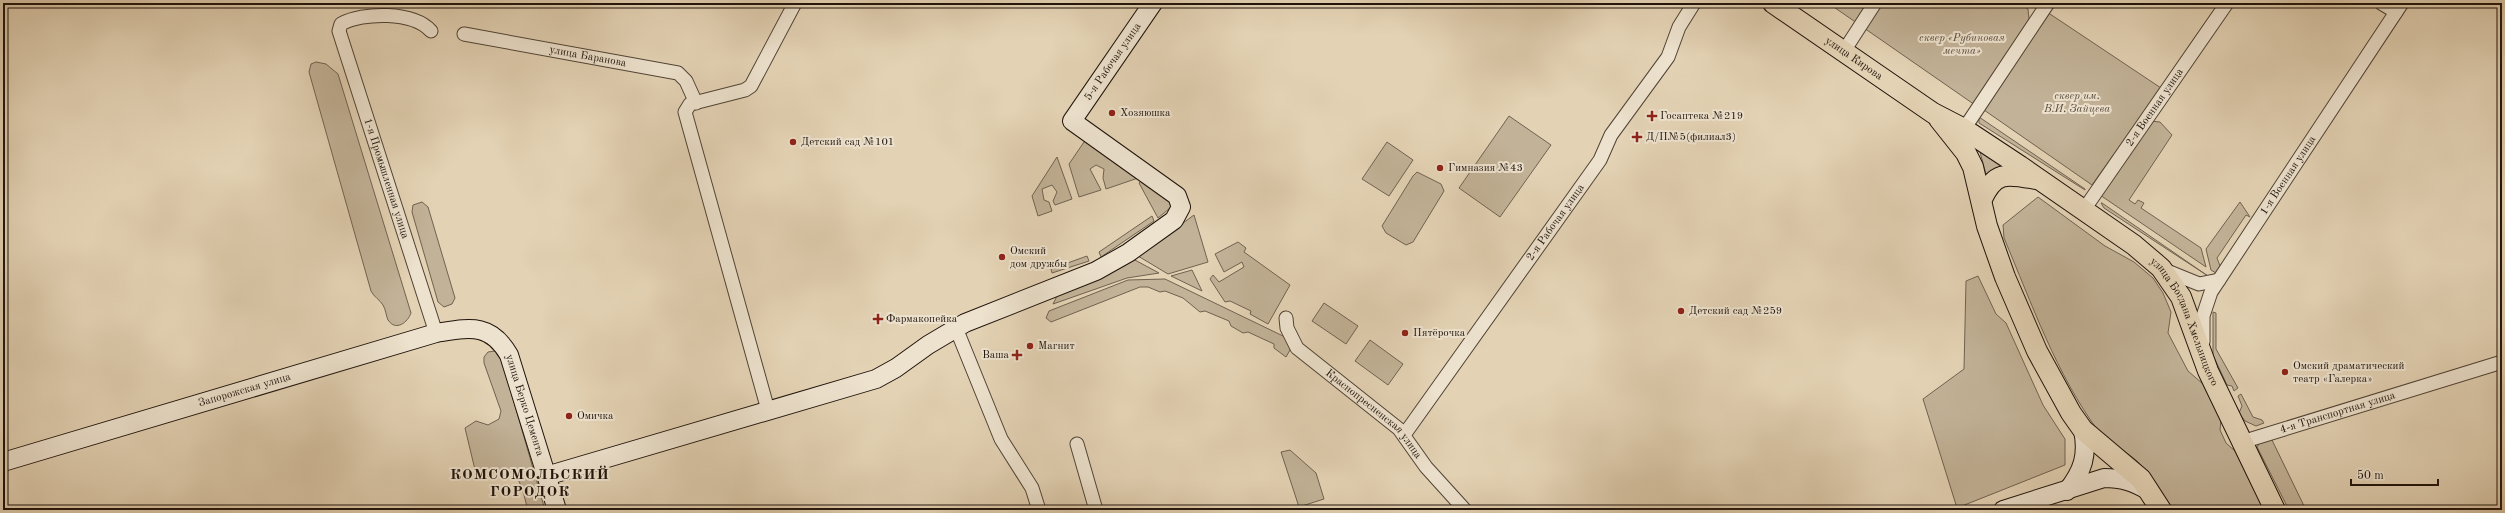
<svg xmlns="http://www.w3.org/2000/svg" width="2505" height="513" viewBox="0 0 2505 513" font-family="'Old Standard TT',serif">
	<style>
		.green { fill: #c2b297; stroke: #706251 }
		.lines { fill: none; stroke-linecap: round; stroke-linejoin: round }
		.street-casing { stroke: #504335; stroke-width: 15 }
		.secondary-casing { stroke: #1f130b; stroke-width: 20 }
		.primary-casing { stroke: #1f130b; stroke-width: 22 }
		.street { stroke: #ede2ce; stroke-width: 13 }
		.secondary { stroke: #ede2ce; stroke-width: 18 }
		.primary { stroke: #e3d2b4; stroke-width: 20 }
		.poi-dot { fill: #8f2418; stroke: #ede2ce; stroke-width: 1.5 }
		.labels { text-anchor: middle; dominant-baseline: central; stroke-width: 4; stroke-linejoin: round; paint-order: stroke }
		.park-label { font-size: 11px; font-style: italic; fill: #584b3c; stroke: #ede2ce }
		.street-label { font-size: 11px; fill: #1f130b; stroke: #ede2ce }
		.poi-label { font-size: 11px; fill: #1f130b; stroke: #ede2ce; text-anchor: start }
		.district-label { font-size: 15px; font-weight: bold; letter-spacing: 1px; fill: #1f130b; stroke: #ede2ce }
	</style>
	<rect width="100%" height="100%" fill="#e3d2b4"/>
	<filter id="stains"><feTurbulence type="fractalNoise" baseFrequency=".005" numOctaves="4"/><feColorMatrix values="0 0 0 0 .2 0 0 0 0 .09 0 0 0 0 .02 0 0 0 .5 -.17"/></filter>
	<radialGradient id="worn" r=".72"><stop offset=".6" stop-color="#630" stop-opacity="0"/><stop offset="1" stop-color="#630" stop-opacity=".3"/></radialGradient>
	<g class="green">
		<polygon points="1828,3 2018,3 2028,9 2029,19 1975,105"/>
		<polygon points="2047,12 2161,88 2092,185 1984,110"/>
		<path d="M316 62 326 64 338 74 411 313C408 322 396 332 388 320 386 316 386 310 383 305 380 300 374 297 371 291L309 72 311 64Z"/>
		<polygon points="1509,116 1551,145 1500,217 1459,188"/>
		<polygon points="1979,117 2085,189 2085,190 1979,123"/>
		<polygon points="2150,121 2160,122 2172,135 2129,200 2135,204 2138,200 2144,203 2141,208 2201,248 2206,267 2100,195"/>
		<polygon points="1971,138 2011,166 1987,178 1980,152"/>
		<polygon points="1090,140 1138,178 1106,189 1103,178 1104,169 1096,165 1090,169 1101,190 1079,197 1069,164 1084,142"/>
		<polygon points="1387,142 1413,160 1389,196 1362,179"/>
		<polygon points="1057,157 1072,199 1055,205 1053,201 1057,192 1052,185 1042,189 1044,200 1049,202 1052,211 1038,216 1032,196"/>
		<polygon points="1417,172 1441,184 1444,191 1413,242 1406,245 1386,233 1382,226 1413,176"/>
		<polygon points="1145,177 1173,203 1170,208 1158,218 1139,183"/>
		<path d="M2038 197 2105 246 2134 262 2153 278 2163 293 2171 312 2168 333 2188 371 2203 384 2221 420 2220 430 2226 443 2235 451 2265 510H2173C2162 492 2152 475 2137 461 2125 450 2109 445 2099 432 2056 374 2032 304 2004 238L2003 225Z"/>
		<polygon points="422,202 428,207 455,298 452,304 444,307 438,302 412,212 413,205"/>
		<polygon points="2240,202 2250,217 2246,215 2217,258 2220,266 2216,273 2211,270 2206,249"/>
		<polygon points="2101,203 2102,203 2208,276 2104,208"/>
		<polygon points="1194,215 1208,262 1168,274 1138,256"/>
		<polygon points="1152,216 1154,221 1101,257 1099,252"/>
		<polygon points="1238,242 1246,248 1244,252 1290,285 1268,324 1250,314 1251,311 1230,301 1225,302 1210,279 1213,275 1219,282 1244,267 1242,262 1224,272 1215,254"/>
		<polygon points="1087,256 1089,261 1052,273 1051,269"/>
		<polygon points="1133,259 1159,273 1127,278 1053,304 1058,294"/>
		<polygon points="1192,270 1202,291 1171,276"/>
		<polygon points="1978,276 1996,314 2006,323 2043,405 2065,439 2065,465 1957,508 1923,399 1964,369 1966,281"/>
		<polygon points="1165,279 1283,336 1290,343 1290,350 1286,357 1274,348 1274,344 1248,332 1243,333 1231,326 1229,321 1205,311 1200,312 1183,298 1165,291 1160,292 1148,287 1140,287 1051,322 1046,318 1049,311 1128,280"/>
		<polygon points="1324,303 1358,326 1346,344 1312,321"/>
		<polygon points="2213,312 2216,313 2216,349 2238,388 2234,391 2232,386 2227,385 2213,355"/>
		<polygon points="1370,340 1403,364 1388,385 1355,361"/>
		<path d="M495 351 501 357 545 510H528C522 491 521 466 496 472 489 473 486 479 479 479L476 474 465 428 476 421 488 425 499 419 501 411 484 363V357L488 352Z"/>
		<polygon points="2241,394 2253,417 2262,420 2264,423 2256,426 2245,421 2239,413 2242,406 2238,396"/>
		<polygon points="2271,438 2306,510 2289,510 2257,447 2261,440"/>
		<polygon points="1290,450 1316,473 1324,499 1299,507 1281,452"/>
	</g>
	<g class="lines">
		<defs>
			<g id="street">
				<polyline points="2381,3 2396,12"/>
				<path id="s1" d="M431 31C413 11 363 12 341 24L339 31 436 333"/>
				<path id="s2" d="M464 34 678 73 686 81 696 103"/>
				<polyline points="1844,51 1875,3"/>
				<polyline points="1964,129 2048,3"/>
				<path id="s3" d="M2083 211 2227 3"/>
				<polyline points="2162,269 2199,284 2219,280"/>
				<path id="s4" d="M1286 318 1287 328 1297 348 1399 429 1426 467 1465 510"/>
				<polyline points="956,328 1001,439 1032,488 1039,510"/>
				<path id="s5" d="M2203 342V316L2211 292 2402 3"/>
				<polyline points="768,410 685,112 690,104 745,90 751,86 795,3"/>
				<path id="s6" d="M1404 435 1600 160 1611 135 1668 57 1679 27 1694 3"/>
				<path id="s7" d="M2242 442 2502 362"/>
				<polyline points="1077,444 1096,510"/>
			</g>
			<g id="secondary">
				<path id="s8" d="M3 462 436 333C469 328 490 322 509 355L557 510"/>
				<path id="s9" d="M546 476 876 379 896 368 928 345 965 323 1096 271 1128 253 1174 220 1181 207 1177 196 1072 121 1153 3"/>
				<path d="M2067 491C2083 471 2088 455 2083 430"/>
				<path d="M2003 510 2104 478C2122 478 2134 482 2149 491"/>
			</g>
			<g id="primary">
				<path id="s10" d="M1773 3 1933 113 1964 129 2020 166 2134 245 2161 268 2181 297 2208 371 2275 510"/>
				<polyline points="1939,119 1966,153 1973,167 1987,226 2005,277 2037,351 2071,413 2083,430 2141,479 2161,510"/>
				<path d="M1982 199C1995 170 2008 174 2036 179"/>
			</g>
		</defs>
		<use href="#street" class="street-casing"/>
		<use href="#secondary" class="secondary-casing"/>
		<use href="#primary" class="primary-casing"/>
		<use href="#street" class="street"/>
		<use href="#secondary" class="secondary"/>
		<use href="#primary" class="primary"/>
	</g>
	<g class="poi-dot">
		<circle cx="1112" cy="113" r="4"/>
		<path d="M1650 110h4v4h4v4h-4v4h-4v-4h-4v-4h4z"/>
		<path d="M1635 131h4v4h4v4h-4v4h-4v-4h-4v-4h4z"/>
		<circle cx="793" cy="142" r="4"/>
		<circle cx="1440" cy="168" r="4"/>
		<circle cx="1002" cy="257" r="4"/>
		<circle cx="1681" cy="311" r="4"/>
		<path d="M876 313h4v4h4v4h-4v4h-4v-4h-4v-4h4z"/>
		<circle cx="1405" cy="333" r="4"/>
		<circle cx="1030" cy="346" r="4"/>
		<path d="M1015 349h4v4h4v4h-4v4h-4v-4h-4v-4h4z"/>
		<circle cx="2285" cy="372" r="4"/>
		<circle cx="569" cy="416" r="4"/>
	</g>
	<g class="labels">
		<g class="park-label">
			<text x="1962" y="38">сквер «Рубиновая<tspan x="1962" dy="13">мечта»</tspan></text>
			<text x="2077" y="96">сквер им.<tspan x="2077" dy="13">В.И. Зайцева</tspan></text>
		</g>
		<g class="street-label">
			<text stroke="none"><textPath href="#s2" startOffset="126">улица Баранова</textPath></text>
			<text stroke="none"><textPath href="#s10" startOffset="98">улица Кирова</textPath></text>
			<text stroke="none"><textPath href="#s9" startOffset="911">5-я Рабочая улица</textPath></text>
			<text stroke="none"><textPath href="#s3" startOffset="126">2-я Военная улица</textPath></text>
			<text stroke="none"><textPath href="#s5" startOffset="191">1-я Военная улица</textPath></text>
			<text stroke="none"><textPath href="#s1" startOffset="257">1-я Промышленная улица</textPath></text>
			<text stroke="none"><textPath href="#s6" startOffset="261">2-я Рабочая улица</textPath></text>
			<text stroke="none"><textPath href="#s10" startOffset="529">улица Богдана Хмельницкого</textPath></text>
			<text stroke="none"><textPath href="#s8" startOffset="252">Запорожская улица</textPath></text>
			<text stroke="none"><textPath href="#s8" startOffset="588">улица Берко Цемента</textPath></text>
			<text stroke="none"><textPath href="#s7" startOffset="100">4-я Транспортная улица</textPath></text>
			<text stroke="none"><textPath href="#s4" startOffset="134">Краснопресненская улица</textPath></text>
		</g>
		<g class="poi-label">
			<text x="1120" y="113">Хозяюшка</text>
			<text x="1660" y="116">Госаптека №219</text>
			<text x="1646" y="137">Д/П№5(филиал3)</text>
			<text x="801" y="142">Детский сад №101</text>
			<text x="1448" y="168">Гимназия №43</text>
			<text x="1010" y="251">Омский<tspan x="1010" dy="13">дом дружбы</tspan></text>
			<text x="1689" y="311">Детский сад №259</text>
			<text x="886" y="319">Фармакопейка</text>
			<text x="1413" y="333">Пятёрочка</text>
			<text x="1038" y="346">Магнит</text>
			<text x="1009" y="355" text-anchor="end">Ваша</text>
			<text x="2293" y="366">Омский драматический<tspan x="2293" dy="13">театр «Галерка»</tspan></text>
			<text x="577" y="416">Омичка</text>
		</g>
		<g class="district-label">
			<text x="530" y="475">КОМСОМОЛЬСКИЙ<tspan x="530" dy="17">ГОРОДОК</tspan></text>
		</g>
	</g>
	<rect width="2505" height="513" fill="none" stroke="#e3d2b4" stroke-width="16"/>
	<rect x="4" y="4" width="2497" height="505" fill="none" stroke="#1f130b" stroke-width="2"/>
	<rect x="8" y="8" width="2489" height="497" fill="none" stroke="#1f130b"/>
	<path d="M2351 479v6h87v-6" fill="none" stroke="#1f130b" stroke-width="2"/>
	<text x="2357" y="479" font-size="12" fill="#1f130b" stroke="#ede2ce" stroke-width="3" paint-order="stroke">50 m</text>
	<rect width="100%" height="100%" filter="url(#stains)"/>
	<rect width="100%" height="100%" fill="url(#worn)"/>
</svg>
